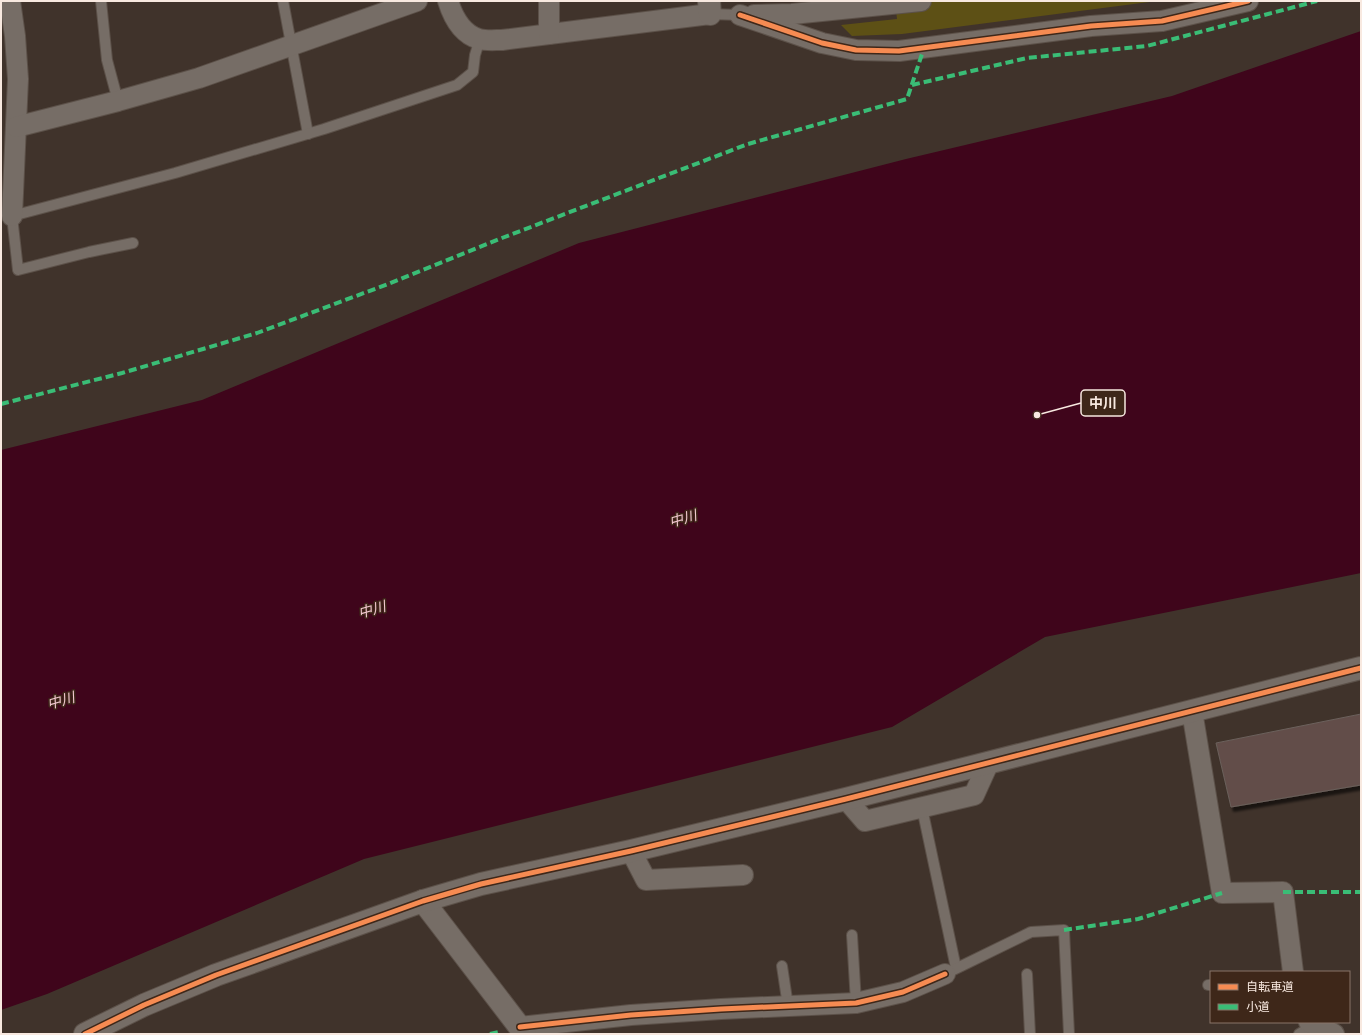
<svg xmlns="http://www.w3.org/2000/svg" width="1362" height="1035" viewBox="0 0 1362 1035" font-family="Karla,'Noto Sans JP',sans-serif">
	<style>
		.park { fill: #5d5015 }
		.water { fill: #3f051b }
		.building { fill: #624e4a; stroke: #6b605b; filter: url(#shadow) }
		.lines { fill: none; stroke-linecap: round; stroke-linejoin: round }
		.service-casing { stroke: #5c5149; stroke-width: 12 }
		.minor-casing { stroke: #5c5149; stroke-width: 22 }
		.tertiary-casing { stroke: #5c5149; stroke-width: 24 }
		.service { stroke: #766d66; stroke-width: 10 }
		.minor { stroke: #766d66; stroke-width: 20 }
		.tertiary { stroke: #766d66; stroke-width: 22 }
		.quiet { stroke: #3abd76; stroke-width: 4; stroke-dasharray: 8 4; stroke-linecap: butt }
		.cycleway-casing { stroke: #3e2719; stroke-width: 8 }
		.cycleway { stroke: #f68b52; stroke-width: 5 }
		.labels { text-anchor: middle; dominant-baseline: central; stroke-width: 3; stroke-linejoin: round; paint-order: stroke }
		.water-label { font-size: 14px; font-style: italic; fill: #f4c9d2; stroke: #3e2719 }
		.leader { fill: none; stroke: #f8e9e0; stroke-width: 1.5 }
		.callout-dot { fill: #f8e9e0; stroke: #3e2719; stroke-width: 1.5 }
		.callout { fill: #3e2719; stroke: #f8e9e0; stroke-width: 1.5 }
		.callout-label { font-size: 14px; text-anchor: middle; font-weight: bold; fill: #f8e9e0 }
	</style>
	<defs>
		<filter id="shadow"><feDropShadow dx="2.5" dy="4.5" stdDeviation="1" flood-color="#0009"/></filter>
	</defs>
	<rect width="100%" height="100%" fill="#40332b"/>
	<polygon class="park" points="895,1 1157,1 902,34 852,36 841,25 897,19"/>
	<polygon class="water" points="1361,31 1361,573 1045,637 892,727 364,859 47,994 1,1010 1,450 202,400 579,243 906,159 1172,96"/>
	<polygon class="building" points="1361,714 1361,785 1231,807 1216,743"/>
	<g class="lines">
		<defs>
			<g id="service">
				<polyline points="101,1 107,60 118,101"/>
				<polyline points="283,1 308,134"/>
				<polyline points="710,14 740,15"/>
				<polyline points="133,243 89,252 18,270 12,216 175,173 324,129 457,85 473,72 475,55 480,39"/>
				<polyline points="922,808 956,968"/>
				<polyline points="852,935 856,1003"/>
				<polyline points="782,966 788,1006"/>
				<polyline points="945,974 1031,932 1064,930 1069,1034"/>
				<polyline points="1027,974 1030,1034"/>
				<polyline points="1208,985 1211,985"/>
				<polyline points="1299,1034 1314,1025"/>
			</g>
			<g id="minor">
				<polyline points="10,1 15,36 18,79 12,216"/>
				<path d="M448 1C453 17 462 34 479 39 486 41 495 40 502 40L710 14"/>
				<polyline points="549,1 549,34"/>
				<polyline points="740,15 822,43 856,50 899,51 1091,26 1162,21 1248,1"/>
				<polyline points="754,15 792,14 921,1"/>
				<polyline points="16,127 118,101 199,78 417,1"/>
				<polyline points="1192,711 1222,893 1283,892 1293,972"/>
				<polyline points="846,799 865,821 974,795 989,762"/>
				<polyline points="631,851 646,880 743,875"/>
				<polyline points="1309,1022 1334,1034"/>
				<polyline points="520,1027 631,1015 721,1009 856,1003 903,992 945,974"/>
			</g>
			<g id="tertiary">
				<polyline points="709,1 710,14"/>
				<polyline points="423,901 525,1034"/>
				<polyline points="85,1034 144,1005 216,975 423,901 481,884 631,851 846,799 1361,668"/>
			</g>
		</defs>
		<use href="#service" class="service-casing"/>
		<use href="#minor" class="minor-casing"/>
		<use href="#tertiary" class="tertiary-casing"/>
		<use href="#service" class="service"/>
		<use href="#minor" class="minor"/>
		<use href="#tertiary" class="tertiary"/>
		<g class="quiet">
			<polyline points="912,85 1027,58 1147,46 1317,1"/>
			<polyline points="1,404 122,373 257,333 388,284 502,238 748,144 907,99 924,48"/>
			<polyline points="1283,892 1361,892"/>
			<polyline points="1064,930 1138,919 1222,893"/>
			<polyline points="490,1034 499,1032"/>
		</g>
		<defs>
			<g id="cycleway">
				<polyline points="740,15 822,43 856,50 899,51 1091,26 1162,21 1248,1"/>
				<polyline points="520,1027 631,1015 721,1009 856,1003 903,992 945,974"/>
				<polyline points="85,1034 144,1005 216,975 423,901 481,884 631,851 846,799 1361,668"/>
			</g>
		</defs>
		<use href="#cycleway" class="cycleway-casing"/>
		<use href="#cycleway" class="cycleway"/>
	</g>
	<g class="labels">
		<g class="water-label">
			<text transform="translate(683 519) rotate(-16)">中川</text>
			<text transform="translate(372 610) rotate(-16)">中川</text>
			<text transform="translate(61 701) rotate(-16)">中川</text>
		</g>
	</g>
	<path class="leader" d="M1037 415L1081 403"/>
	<circle class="callout-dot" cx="1037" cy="415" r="4"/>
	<rect class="callout" x="1081" y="390" width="44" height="26" rx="4"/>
	<g class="callout-label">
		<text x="1103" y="408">中川</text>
	</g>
	<rect width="1362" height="1035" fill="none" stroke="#f8e9e0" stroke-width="4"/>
	<rect x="1210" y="971" width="140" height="52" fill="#3e2719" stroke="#887569"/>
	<rect x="1218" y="984" width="20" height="6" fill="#f68b52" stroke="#887569"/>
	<text x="1246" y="991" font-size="12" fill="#f8e9e0">自転車道</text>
	<rect x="1218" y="1004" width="20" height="6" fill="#3abd76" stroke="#887569"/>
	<text x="1246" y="1011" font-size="12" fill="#f8e9e0">小道</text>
</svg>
